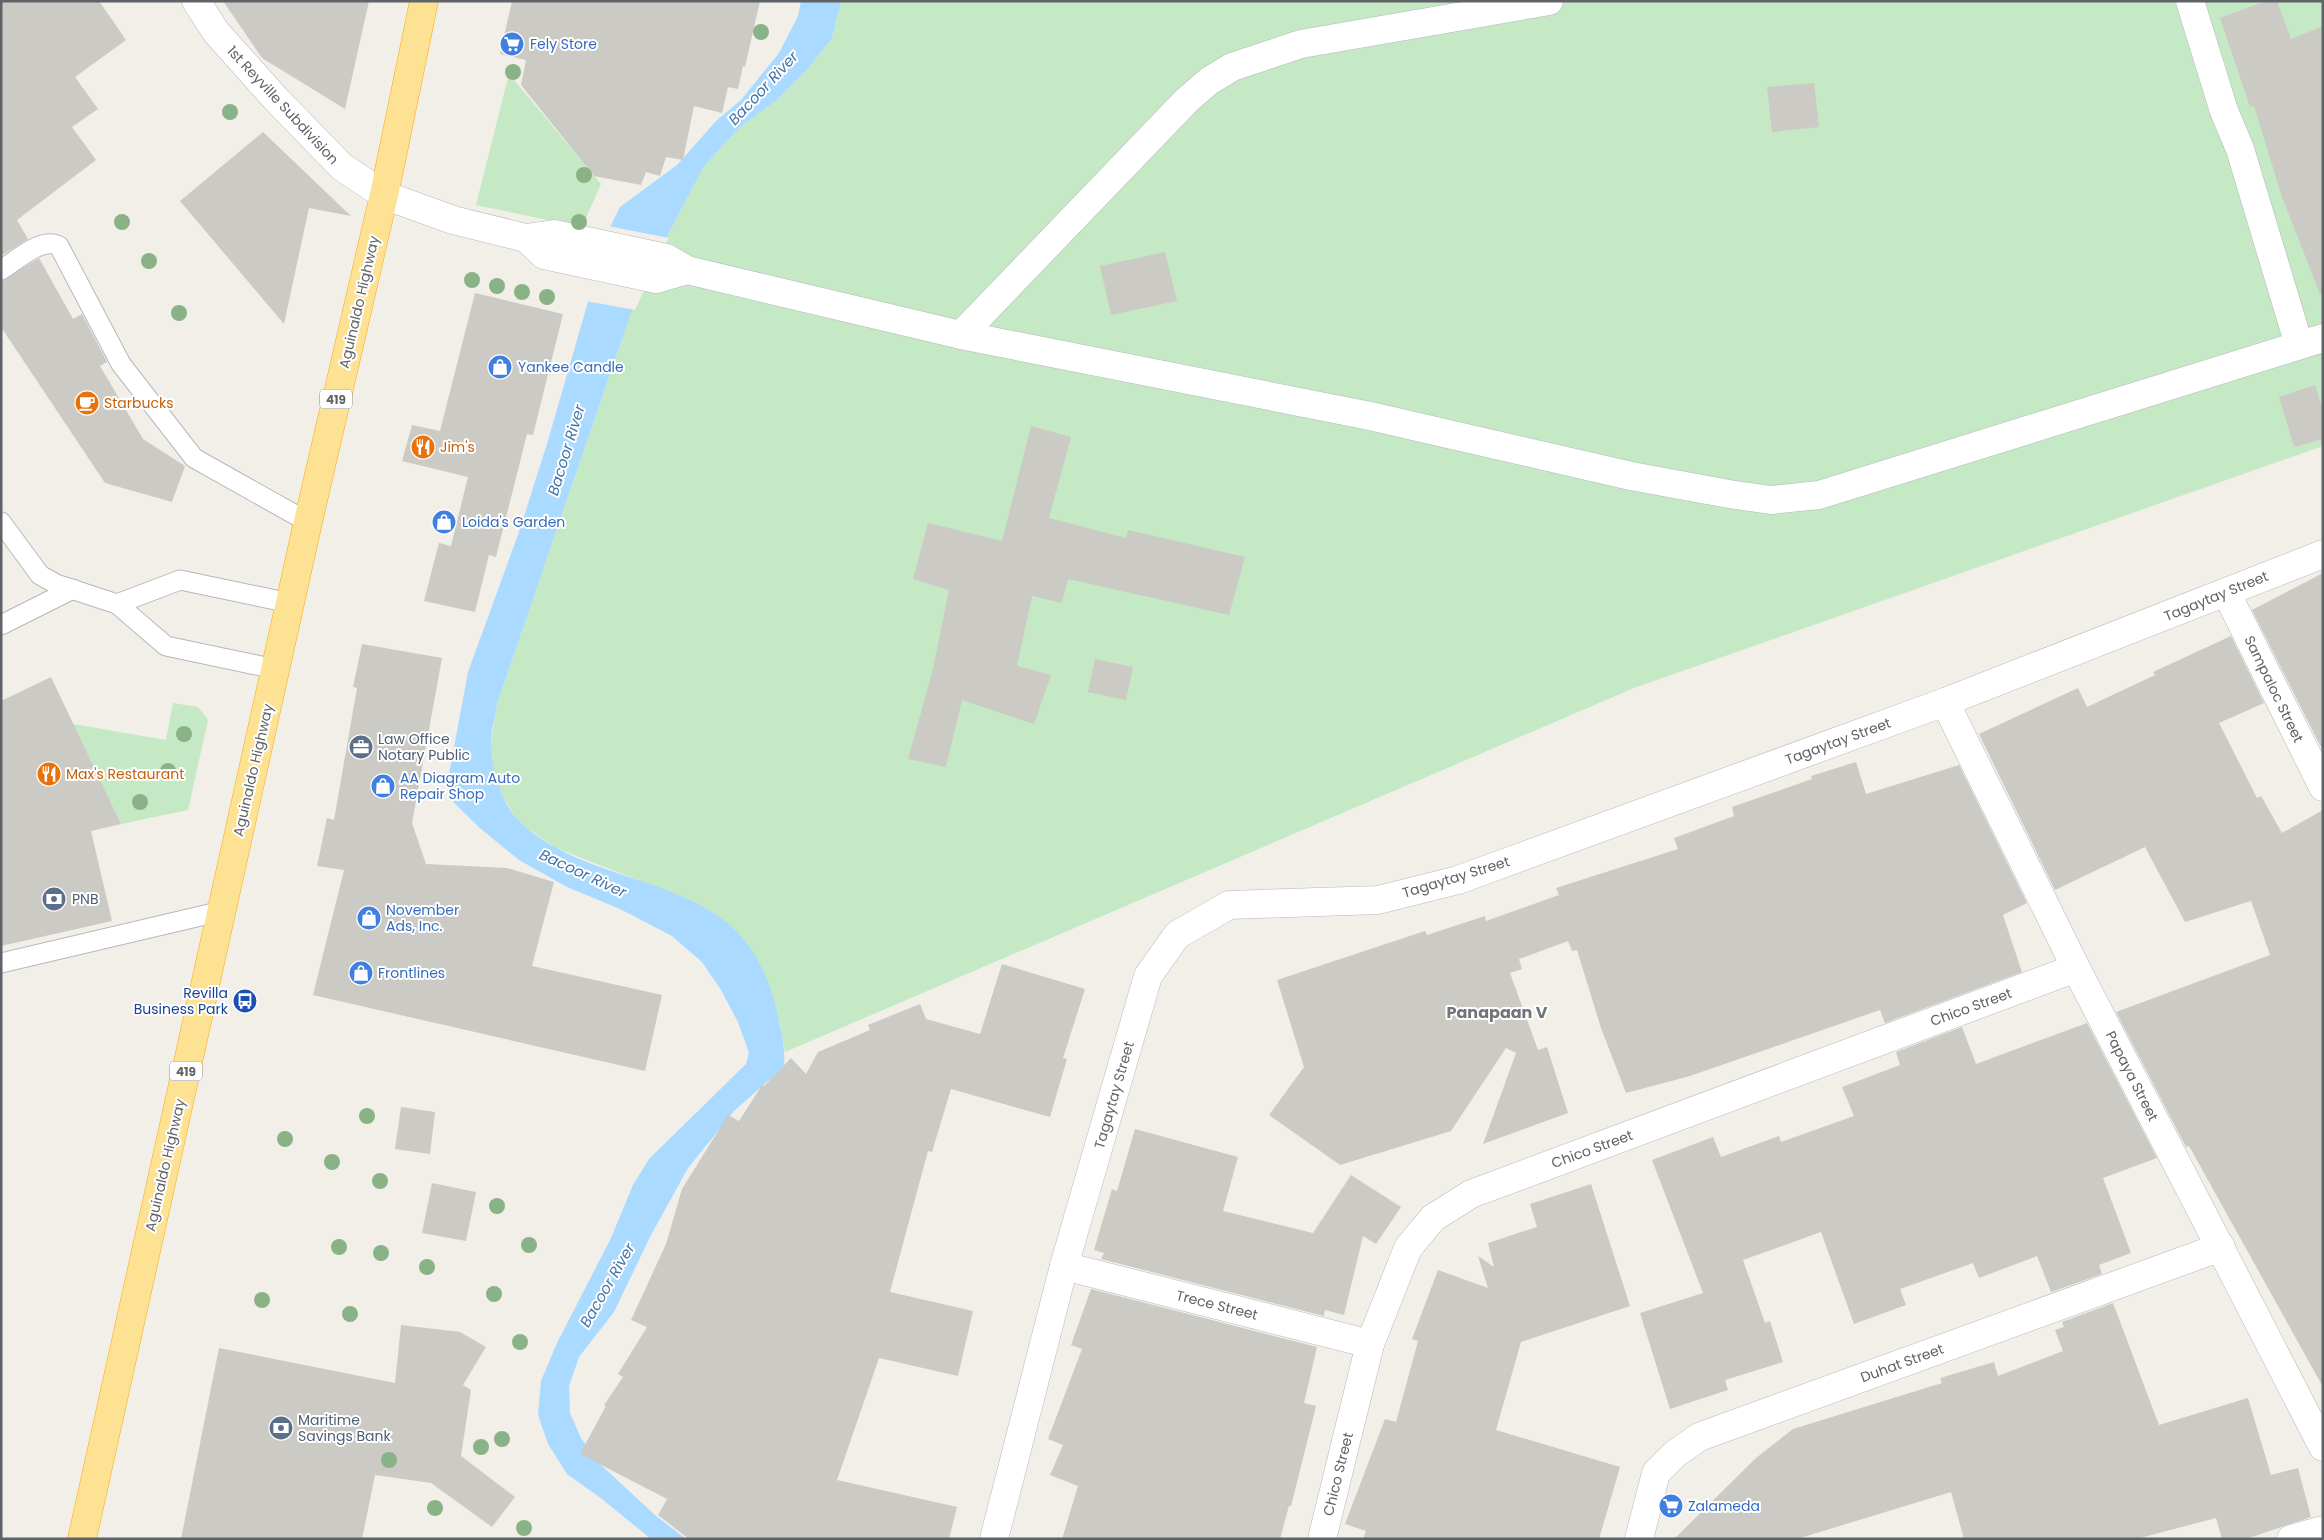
<svg xmlns="http://www.w3.org/2000/svg" width="2324" height="1540" viewBox="0 0 2324 1540" font-family="Poppins,sans-serif">
	<style>
		.green { fill: #c5e8c5 }
		.water { fill: #aadaff }
		.pier { fill: #f1efe8 }
		.building { fill: #cccac5 }
		.lines { fill: none; stroke-linecap: round; stroke-linejoin: round }
		.lane-casing { stroke: #b5b8bc; stroke-width: 21 }
		.street-casing { stroke: #b5b8bc; stroke-width: 29 }
		.secondary-casing { stroke: #b6babf; stroke-width: 29 }
		.highway-casing { stroke: #f9ab00; stroke-width: 29 }
		.lane { stroke: #fff; stroke-width: 19 }
		.street { stroke: #fff; stroke-width: 28 }
		.secondary { stroke: #fff; stroke-width: 28 }
		.highway { stroke: #fde293; stroke-width: 28 }
		.tree { fill: #89b387 }
		.labels { text-anchor: middle; dominant-baseline: central; stroke-width: 4; stroke-linejoin: round; paint-order: stroke }
		.shield { fill: #fff; stroke: #8f9295; stroke-width: 1 }
		.shield-label { font-size: 12px; font-weight: bold; fill: #5f6368 }
		.shop-label { font-size: 14px; fill: #366cbe; stroke: #fff; text-anchor: start }
		.street-label { font-size: 14px; fill: #5f6368; stroke: #fff }
		.food-label { font-size: 14px; fill: #c56008; stroke: #fff; text-anchor: start }
		.service-label { font-size: 14px; fill: #4e5e75; stroke: #fff; text-anchor: start }
		.transit-label { font-size: 14px; fill: #164399; stroke: #fff; text-anchor: end }
		.water-label { font-size: 15px; font-style: italic; fill: #4174aa; stroke: #fff }
		.quarter-label { font-size: 16px; font-weight: bold; fill: #70757a; stroke: #fff }
	</style>
	<rect width="100%" height="100%" fill="#f1efe8"/>
	<g class="green">
		<polygon points="841,1 2323,1 2323,446 1634,688 785,1052 780,1024 722,919 689,900 556,848 518,822 500,792 493,768 490,748 497,704 630,316 662,246 704,166 739,128 777,100 808,69 832,38"/>
		<polygon points="509,74 601,184 582,227 476,205"/>
		<polygon points="173,703 198,707 208,720 188,810 121,824 73,724 166,740"/>
	</g>
	<path class="water" d="M801 1H841L832 38 808 69 777 100 739 128 704 166 662 246 630 316 497 704C495 718 490 735 491 749 492 771 503 807 520 822 575 874 661 875 721 918 748 937 765 968 774 1000 779 1022 786 1043 784 1067L734 1111 688 1168 651 1235 614 1312 579 1357 569 1386 570 1413 581 1438 600 1464 655 1515 686 1539H651L602 1499 567 1474 548 1444 538 1415 541 1381 557 1343 611 1238 633 1185 649 1159 746 1064 749 1053 738 1022 721 990 702 962 672 936 620 909 567 887 519 860 481 829 453 802 447 785 468 672 519 532 547 444 609 229 620 207 677 165 716 121 741 100 779 53 798 16Z"/>
	<polygon class="pier" points="608,226 669,238 635,310 586,301"/>
	<g class="building">
		<polygon points="1,1 99,1 126,40 75,77 98,109 72,127 96,160 17,220 28,239 1,256"/>
		<polygon points="223,1 369,1 345,109 262,58"/>
		<polygon points="512,1 760,1 745,67 743,66 738,89 728,87 722,113 694,106 683,160 666,157 660,176 646,172 641,185 594,176 521,85 526,60 500,54"/>
		<polygon points="2266,1 2277,1 2291,39 2323,26 2323,294 2320,294 2282,197 2254,106 2250,107 2220,18"/>
		<polygon points="1814,83 1819,127 1772,132 1767,87"/>
		<polygon points="263,132 351,216 309,208 284,324 180,201"/>
		<polygon points="1165,252 1177,301 1111,315 1100,266"/>
		<polygon points="39,258 73,319 82,314 107,362 100,366 143,439 185,466 172,502 105,483 1,327 1,281"/>
		<polygon points="475,293 563,314 533,435 527,434 496,557 489,555 475,612 424,601 439,543 451,546 468,477 402,461 412,425 440,431"/>
		<polygon points="2315,385 2323,411 2323,439 2294,447 2279,397"/>
		<polygon points="1031,426 1071,437 1049,518 1126,538 1128,530 1245,557 1229,615 1068,579 1062,603 1032,596 1017,666 1051,675 1034,724 962,700 946,767 908,759 933,669 949,590 913,579 928,523 1002,541"/>
		<polygon points="2323,573 2323,751 2252,610"/>
		<polygon points="2231,636 2264,703 2219,723 2257,798 2261,796 2282,833 2323,810 2323,1387 2189,1146 2186,1147 2116,1012 2270,955 2251,901 2185,922 2145,847 2055,890 1979,734 2078,688 2087,707 2155,675 2153,672"/>
		<polygon points="362,644 442,658 412,823 426,864 507,868 554,882 532,966 662,995 645,1071 313,995 344,870 317,866 327,818 334,820 357,688 353,687"/>
		<polygon points="1095,659 1133,667 1126,700 1088,692"/>
		<polygon points="51,677 121,824 91,831 112,921 1,946 1,701"/>
		<polygon points="1856,762 1866,794 1959,765 2027,903 2003,915 2022,972 1885,1023 1880,1010 1690,1076 1626,1093 1601,1028 1577,950 1572,951 1568,941 1519,959 1522,969 1510,973 1538,1050 1547,1047 1568,1113 1483,1144 1516,1053 1506,1048 1451,1131 1340,1165 1269,1115 1304,1067 1277,980 1425,931 1427,935 1485,916 1486,921 1559,895 1556,888 1678,849 1674,838 1734,816 1732,807 1812,779 1811,776"/>
		<polygon points="1002,964 1085,989 1063,1058 1067,1059 1050,1117 951,1089 932,1152 928,1151 890,1292 973,1311 958,1376 879,1358 837,1480 957,1507 949,1539 689,1539 658,1515 667,1499 580,1454 606,1406 604,1405 623,1377 618,1374 647,1327 631,1320 666,1244 682,1189 728,1115 739,1121 762,1085 764,1086 791,1058 806,1074 818,1052 870,1030 868,1025 920,1004 926,1019 980,1034"/>
		<polygon points="2087,1023 2157,1158 2103,1178 2131,1253 2099,1265 2102,1274 2051,1292 2037,1256 1979,1278 1973,1263 1900,1289 1906,1305 1854,1324 1821,1232 1743,1260 1765,1323 1770,1321 1783,1362 1725,1380 1728,1390 1670,1409 1640,1313 1703,1293 1652,1160 1713,1137 1721,1157 1779,1136 1781,1142 1854,1116 1842,1087 1900,1065 1896,1052 1962,1027 1976,1064"/>
		<polygon points="401,1107 435,1112 430,1154 395,1149"/>
		<polygon points="1135,1129 1238,1157 1223,1211 1313,1233 1351,1175 1401,1207 1376,1244 1363,1236 1344,1315 1325,1310 1324,1316 1101,1259 1104,1253 1094,1250 1112,1189 1117,1191"/>
		<polygon points="432,1183 476,1192 466,1241 422,1233"/>
		<polygon points="1591,1184 1630,1306 1521,1342 1496,1430 1620,1467 1599,1539 1363,1539 1366,1531 1345,1524 1385,1419 1396,1422 1418,1341 1412,1339 1438,1270 1488,1288 1478,1256 1494,1267 1488,1243 1537,1227 1530,1204"/>
		<polygon points="1091,1289 1317,1347 1304,1403 1316,1406 1291,1506 1289,1506 1280,1539 1062,1539 1078,1486 1050,1475 1063,1445 1048,1439 1082,1349 1071,1345"/>
		<polygon points="2113,1303 2159,1425 2248,1398 2271,1475 2298,1468 2311,1517 2246,1539 2222,1539 2216,1518 2136,1539 1964,1539 1951,1492 1797,1539 1674,1539 1756,1458 1793,1429 1942,1383 1940,1378 1994,1362 1998,1376 2063,1351 2055,1330 2064,1327 2062,1322"/>
		<polygon points="401,1325 460,1332 486,1347 463,1385 471,1390 461,1456 515,1497 492,1527 431,1483 375,1475 362,1539 181,1539 219,1348 395,1383"/>
	</g>
	<g class="lines">
		<defs>
			<g id="lane">
				<path d="M1 270C16 261 42 236 59 246L121 364 194 458 308 522"/>
				<polyline points="1,522 40,575 56,584 117,604 166,646 275,669"/>
				<polyline points="117,604 180,580 290,603"/>
				<polyline points="1,625 73,589"/>
				<polyline points="1,963 222,911"/>
			</g>
			<g id="street">
				<polyline points="2190,1 2224,111 2240,149 2299,345"/>
				<polyline points="384,195 453,220 526,238 554,234 666,258 687,270 961,335 1370,416 1631,476 1729,494 1771,500 1819,495 2323,338"/>
				<polyline points="526,238 544,255 656,279 687,270"/>
				<polyline points="961,335 1187,100 1209,81 1232,67 1301,44 1549,1"/>
				<polyline points="2226,592 2323,787"/>
				<polyline points="1945,702 2076,968 2323,1447"/>
				<polyline points="1064,1266 1370,1344"/>
				<polyline points="994,1539 1064,1266 1148,976 1177,935 1229,905 1378,900 1458,880 1945,702 2323,554"/>
				<polyline points="1322,1539 1370,1344 1408,1248 1433,1218 1471,1194 2076,968"/>
				<polyline points="1639,1539 1656,1473 1675,1454 1699,1437 2221,1247"/>
				<polyline points="2291,1539 2323,1530"/>
			</g>
			<polyline id="secondary" points="196,1 216,32 275,98 342,167 384,195"/>
			<polyline id="highway" points="82,1539 308,522 384,195 424,1"/>
		</defs>
		<use href="#lane" class="lane-casing"/>
		<use href="#street" class="street-casing"/>
		<use href="#secondary" class="secondary-casing"/>
		<use href="#highway" class="highway-casing"/>
		<use href="#lane" class="lane"/>
		<use href="#street" class="street"/>
		<use href="#secondary" class="secondary"/>
		<use href="#highway" class="highway"/>
	</g>
	<g class="tree">
		<circle cx="761" cy="32" r="8"/>
		<circle cx="513" cy="72" r="8"/>
		<circle cx="230" cy="112" r="8"/>
		<circle cx="584" cy="175" r="8"/>
		<circle cx="122" cy="222" r="8"/>
		<circle cx="579" cy="222" r="8"/>
		<circle cx="149" cy="261" r="8"/>
		<circle cx="472" cy="280" r="8"/>
		<circle cx="497" cy="286" r="8"/>
		<circle cx="522" cy="292" r="8"/>
		<circle cx="547" cy="297" r="8"/>
		<circle cx="179" cy="313" r="8"/>
		<circle cx="184" cy="734" r="8"/>
		<circle cx="168" cy="771" r="8"/>
		<circle cx="140" cy="802" r="8"/>
		<circle cx="367" cy="1116" r="8"/>
		<circle cx="285" cy="1139" r="8"/>
		<circle cx="332" cy="1162" r="8"/>
		<circle cx="380" cy="1181" r="8"/>
		<circle cx="497" cy="1206" r="8"/>
		<circle cx="529" cy="1245" r="8"/>
		<circle cx="339" cy="1247" r="8"/>
		<circle cx="381" cy="1253" r="8"/>
		<circle cx="427" cy="1267" r="8"/>
		<circle cx="494" cy="1294" r="8"/>
		<circle cx="262" cy="1300" r="8"/>
		<circle cx="350" cy="1314" r="8"/>
		<circle cx="520" cy="1342" r="8"/>
		<circle cx="502" cy="1439" r="8"/>
		<circle cx="481" cy="1447" r="8"/>
		<circle cx="389" cy="1460" r="8"/>
		<circle cx="435" cy="1508" r="8"/>
		<circle cx="524" cy="1528" r="8"/>
	</g>
	<defs>
		<symbol id="supermarket-disc" viewBox="-11 -11 22 22"><circle r="9.5" fill="#3f7fe0" stroke="#fff"/><path d="M-6-5.5h2.5l.6 2H6L4.5 2H-2.5L-4.4-4H-6ZM-1.5 3.2a1.3 1.3 0 1 0 .1 0ZM3 3.2a1.3 1.3 0 1 0 .1 0Z" fill="#fff"/></symbol>
		<symbol id="shop-disc" viewBox="-11 -11 22 22"><circle r="9.5" fill="#3f7fe0" stroke="#fff"/><path d="M-5-2.5h2.3a2.7 3.5 0 0 1 5.4 0H5L5.5 6h-11ZM-1.5-2.5h3a1.5 2.3 0 0 0-3 0Z" fill="#fff"/></symbol>
		<symbol id="cafe-disc" viewBox="-11 -11 22 22"><circle r="9.5" fill="#e8710a" stroke="#fff"/><path d="M-5.5-4.5H6V0H3Q3 3.5 0 3.5H-2.5Q-5.5 3.5-5.5 0ZM3-3.2v2h1.7v-2ZM-6 4.5H4V6H-6Z" fill="#fff"/></symbol>
		<symbol id="restaurant-disc" viewBox="-11 -11 22 22"><circle r="9.5" fill="#e8710a" stroke="#fff"/><path d="M-5-6h1v4h1v-4h1v4h1v-4h1v5L-1.5 .5V6h-2V.5L-5-1ZM5-6V6H3V1.5H1.5Q1.5-4 5-6Z" fill="#fff"/></symbol>
		<symbol id="office-disc" viewBox="-11 -11 22 22"><circle r="9.5" fill="#5c6f8a" stroke="#fff"/><path d="M-6-3h4V-5.5h4V-3h4V5H-6ZM-1-4.5V-3h2v-1.5ZM-6 0V1H6V0Z" fill="#fff"/></symbol>
		<symbol id="bank-disc" viewBox="-11 -11 22 22"><circle r="9.5" fill="#5c6f8a" stroke="#fff"/><path d="M-6-4H6V4H-6ZM0-2.3a2.3 2.3 0 1 0 0 4.6a2.3 2.3 0 1 0 0-4.6Z" fill="#fff"/></symbol>
		<symbol id="bus-disc" viewBox="-11 -11 22 22"><circle r="9.5" fill="#1a4fb4" stroke="#fff"/><path d="M-5-6H5V4H4V6H2V4H-2V6H-4V4H-5ZM-3.5-4V0h7V-4ZM-3.5 1.2v1.5H-2V1.2ZM2 1.2v1.5H3.5V1.2Z" fill="#fff"/></symbol>
	</defs>
	<g fill-rule="evenodd">
		<use href="#supermarket-disc" x="498" y="30" width="28" height="28"/>
		<use href="#shop-disc" x="486" y="353" width="28" height="28"/>
		<use href="#cafe-disc" x="73" y="389" width="28" height="28"/>
		<use href="#restaurant-disc" x="409" y="433" width="28" height="28"/>
		<use href="#shop-disc" x="430" y="508" width="28" height="28"/>
		<use href="#office-disc" x="347" y="733" width="28" height="28"/>
		<use href="#restaurant-disc" x="35" y="760" width="28" height="28"/>
		<use href="#shop-disc" x="369" y="772" width="28" height="28"/>
		<use href="#bank-disc" x="40" y="885" width="28" height="28"/>
		<use href="#shop-disc" x="355" y="904" width="28" height="28"/>
		<use href="#shop-disc" x="347" y="959" width="28" height="28"/>
		<use href="#bus-disc" x="231" y="987" width="28" height="28"/>
		<use href="#bank-disc" x="267" y="1414" width="28" height="28"/>
		<use href="#supermarket-disc" x="1657" y="1492" width="28" height="28"/>
	</g>
	<g class="labels">
		<g class="shield">
			<rect x="320" y="389.5" width="32" height="19" rx="4"/>
			<rect x="170" y="1061.5" width="32" height="19" rx="4"/>
		</g>
		<g class="shield-label">
			<text x="336" y="399">419</text>
			<text x="186" y="1071">419</text>
		</g>
		<g class="shop-label">
			<text x="530" y="44">Fely Store</text>
			<text x="518" y="367">Yankee Candle</text>
			<text x="462" y="522">Loida's Garden</text>
			<text x="400" y="778">AA Diagram Auto<tspan x="400" dy="16">Repair Shop</tspan></text>
			<text x="386" y="910">November<tspan x="386" dy="16">Ads, Inc.</tspan></text>
			<text x="378" y="973">Frontlines</text>
			<text x="1688" y="1506">Zalameda</text>
		</g>
		<g class="street-label">
			<text transform="translate(283 105) rotate(47)">1st Reyville Subdivision</text>
			<text transform="translate(359 302) rotate(-77)">Aguinaldo Highway</text>
			<text transform="translate(2216 596) rotate(-22)">Tagaytay Street</text>
			<text transform="translate(2274 689) rotate(64)">Sampaloc Street</text>
			<text transform="translate(1838 741) rotate(-20)">Tagaytay Street</text>
			<text transform="translate(253 770) rotate(-77)">Aguinaldo Highway</text>
			<text transform="translate(1456 877) rotate(-17)">Tagaytay Street</text>
			<text transform="translate(1971 1007) rotate(-20)">Chico Street</text>
			<text transform="translate(2132 1076) rotate(63)">Papaya Street</text>
			<text transform="translate(1114 1095) rotate(-74)">Tagaytay Street</text>
			<text transform="translate(1592 1149) rotate(-20)">Chico Street</text>
			<text transform="translate(165 1165) rotate(-77)">Aguinaldo Highway</text>
			<text transform="translate(1217 1305) rotate(14)">Trece Street</text>
			<text transform="translate(1902 1363) rotate(-20)">Duhat Street</text>
			<text transform="translate(1338 1474) rotate(-76)">Chico Street</text>
		</g>
		<g class="food-label">
			<text x="104" y="403">Starbucks</text>
			<text x="440" y="447">Jim's</text>
			<text x="66" y="774">Max's Restaurant</text>
		</g>
		<g class="service-label">
			<text x="378" y="739">Law Office<tspan x="378" dy="16">Notary Public</tspan></text>
			<text x="72" y="899">PNB</text>
			<text x="298" y="1420">Maritime<tspan x="298" dy="16">Savings Bank</tspan></text>
		</g>
		<g class="transit-label">
			<text x="228" y="993">Revilla<tspan x="228" dy="16">Business Park</tspan></text>
		</g>
		<g class="water-label">
			<text transform="translate(763 88) rotate(-47)">Bacoor River</text>
			<text transform="translate(566 450) rotate(-73)">Bacoor River</text>
			<text transform="translate(583 873) rotate(25)">Bacoor River</text>
			<text transform="translate(607 1285) rotate(-60)">Bacoor River</text>
		</g>
		<g class="quarter-label">
			<text x="1497" y="1012">Panapaan V</text>
		</g>
	</g>
	<rect width="2324" height="1540" fill="none" stroke="#5f6368" stroke-width="5"/>
</svg>
